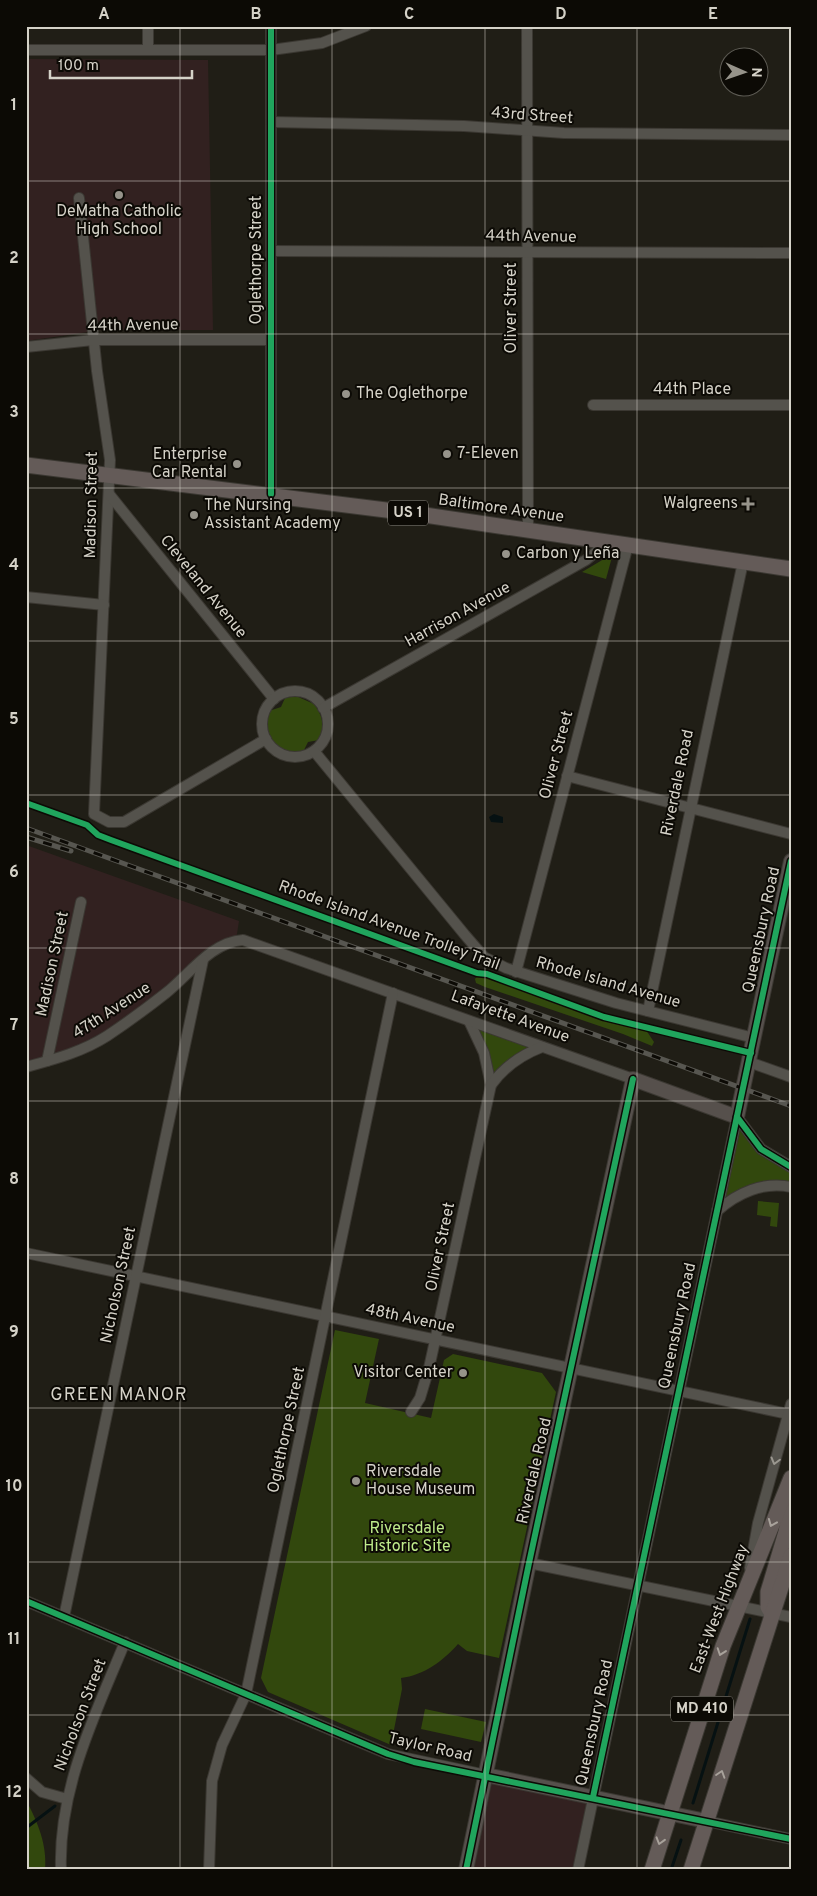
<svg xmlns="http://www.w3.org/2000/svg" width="817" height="1896" viewBox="0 0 817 1896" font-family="Overpass,sans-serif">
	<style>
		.industrial { fill: #322120 }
		.green { fill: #32480d }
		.water { fill: #061112 }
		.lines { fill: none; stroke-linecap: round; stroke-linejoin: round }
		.stream { stroke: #061112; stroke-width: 3 }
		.street-casing { stroke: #3b3832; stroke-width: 12 }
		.secondary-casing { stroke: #3b3832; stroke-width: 16 }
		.primary-casing { stroke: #3b3832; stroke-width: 17 }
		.street { stroke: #54524c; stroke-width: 10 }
		.secondary { stroke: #56504c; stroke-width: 14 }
		.primary { stroke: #645b58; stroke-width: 15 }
		.rail-casing { stroke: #575650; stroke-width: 5 }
		.rail { stroke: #0c0a05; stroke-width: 3; stroke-dasharray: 9; stroke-linecap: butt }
		.cycleway-casing { stroke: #0c0a05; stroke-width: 9 }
		.cycleway { stroke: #20a55d; stroke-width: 6 }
		.oneway { stroke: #9b9890 }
		.oneway2 { stroke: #a8a29b }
		.grid { fill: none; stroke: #d5d2c8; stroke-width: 1; stroke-opacity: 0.55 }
		.poi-dot { fill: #96938a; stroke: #0c0a05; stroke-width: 2 }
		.labels { text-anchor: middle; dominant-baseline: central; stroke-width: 4; stroke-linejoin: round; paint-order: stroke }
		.shield { fill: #0c0a05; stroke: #99968e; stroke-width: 1 }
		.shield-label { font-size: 15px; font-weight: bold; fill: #d5d2c8 }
		.street-label { font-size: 16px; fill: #d5d2c8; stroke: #0c0a05 }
		.poi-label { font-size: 16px; fill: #d5d2c8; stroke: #0c0a05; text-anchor: start }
		.park-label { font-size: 16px; fill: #bfeb8b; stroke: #0c0a05 }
		.neighbourhood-label { font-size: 18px; letter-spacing: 1px; fill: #d5d2c8; stroke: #0c0a05 }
		.neatline { fill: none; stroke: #d5d2c8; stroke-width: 2 }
		.grid-label { font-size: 16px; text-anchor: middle; font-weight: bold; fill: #d5d2c8 }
	</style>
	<rect width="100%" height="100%" fill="#201e16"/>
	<g class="industrial">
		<polygon points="26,59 208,60 213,330 102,330 26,341"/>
		<polygon points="26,845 239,921 236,940 89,1046 26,1065"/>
		<polygon points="492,1782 587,1802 573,1870 473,1870"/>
	</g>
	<g class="green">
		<polygon points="609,556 612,557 606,579 582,572"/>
		<path d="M296 696 314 704C323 716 325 726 319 740L308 742 302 754C276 757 259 736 269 711L281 707 285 698Z"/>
		<polygon points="478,975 593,1014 646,1030 654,1042 652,1046 623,1034 485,987 476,983 475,979"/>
		<polygon points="469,1021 542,1047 491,1085"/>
		<polygon points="738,1118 754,1141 791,1167 791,1187 768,1186 718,1210"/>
		<polygon points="758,1201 779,1203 777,1227 770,1226 771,1217 757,1215"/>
		<path d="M335 1330 379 1339 365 1403 431 1418 444 1360 453 1354 542 1373 556 1392 499 1658 467 1651 458 1644C443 1661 424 1675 401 1678L402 1689 391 1745 268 1692 261 1678Z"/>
		<polygon points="425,1709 486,1722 481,1742 421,1729"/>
		<path d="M26 1800C38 1823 47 1844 45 1870H26Z"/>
	</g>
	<polygon class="water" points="494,814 503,817 503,823 491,822 489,817"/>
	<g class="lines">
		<g class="stream">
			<polyline points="693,1803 750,1619"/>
			<polyline points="26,1828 55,1806"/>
			<polyline points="671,1870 681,1840"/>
		</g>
		<defs>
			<g id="street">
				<polyline points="271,26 271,494"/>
				<polyline points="527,26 528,530"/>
				<polyline points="148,49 148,26"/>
				<polyline points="26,50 271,50 322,43 366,26"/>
				<polyline points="271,122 464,126 564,133 791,135"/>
				<polyline points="79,198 97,371 110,460 94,814 109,822 124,822 266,739"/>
				<polyline points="271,251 791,253"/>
				<polyline points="26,347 93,340 270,340"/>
				<polyline points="593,405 791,405"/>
				<polyline points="109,494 274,699"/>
				<polyline points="26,597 104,605"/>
				<circle cx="295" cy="724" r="33"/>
				<polyline points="323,708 586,560 597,551 602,541"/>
				<polyline points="314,751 465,935 484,957 506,968 616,1003 754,1038"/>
				<polyline points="567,776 791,834"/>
				<polyline points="516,972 628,545"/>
				<polyline points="648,1011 743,562"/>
				<polyline points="469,1021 484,1053 491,1085"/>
				<polyline points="47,1061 81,902"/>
				<polyline points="749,1062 791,1077"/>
				<path d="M26 1067C55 1059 82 1052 107 1036 128 1022 147 1008 166 993 189 975 211 942 243 940L633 1079"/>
				<polyline points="737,1117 761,1149 791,1167"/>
				<path d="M717 1211C737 1193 764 1181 791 1187"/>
				<polyline points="26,1253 788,1414"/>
				<path d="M411 1412 420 1398 429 1368 491 1085C504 1067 521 1055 542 1047"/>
				<polyline points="529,1563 791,1617"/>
				<polyline points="750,1568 758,1523 791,1404"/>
				<polyline points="26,1601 388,1754 486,1775"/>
				<polyline points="64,1617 203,960"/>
				<polyline points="26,1778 42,1792 67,1799"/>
				<polyline points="706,1821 791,1839"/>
				<path d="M61 1870C58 1789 95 1715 125 1642"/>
				<polyline points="209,1870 212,1781 222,1745 246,1694 393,993"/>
				<polyline points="578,1870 737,1117"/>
			</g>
			<g id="secondary">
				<polyline points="486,1775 706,1821"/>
				<polyline points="466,1870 529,1563 633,1079 737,1117 791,861"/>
			</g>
			<g id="primary">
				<polyline points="26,465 418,514 791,569"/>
				<polyline points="771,1612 768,1607 768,1592 786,1532 791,1506"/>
				<polyline points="652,1870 723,1646 791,1478"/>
				<polyline points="691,1870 791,1556"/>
			</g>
		</defs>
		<use href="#street" class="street-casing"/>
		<use href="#secondary" class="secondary-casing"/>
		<use href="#primary" class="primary-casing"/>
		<use href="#street" class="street"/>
		<use href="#secondary" class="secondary"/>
		<use href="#primary" class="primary"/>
		<defs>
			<g id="rail">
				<polyline points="26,828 791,1106"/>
				<polyline points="26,837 71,851"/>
			</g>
		</defs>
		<use href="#rail" class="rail-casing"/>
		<use href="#rail" class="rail"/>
		<defs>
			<g id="cycleway">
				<polyline points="271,26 271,494"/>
				<polyline points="26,803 87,825 98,835 111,840 477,973 487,974 604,1017 751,1053"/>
				<polyline points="737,1117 761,1149 791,1167"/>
				<polyline points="26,1601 388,1754 414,1762 791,1839"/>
				<polyline points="593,1797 791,861"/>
				<polyline points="466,1870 529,1563 633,1079"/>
			</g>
		</defs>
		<use href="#cycleway" class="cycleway-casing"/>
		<use href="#cycleway" class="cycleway"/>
	</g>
	<defs><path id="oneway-chevron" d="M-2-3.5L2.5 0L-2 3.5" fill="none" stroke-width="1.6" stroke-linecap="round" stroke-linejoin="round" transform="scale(1.25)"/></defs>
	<use class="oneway" href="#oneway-chevron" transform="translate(775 1461) rotate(105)"/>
	<g class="oneway2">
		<use href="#oneway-chevron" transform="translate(772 1523) rotate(113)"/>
		<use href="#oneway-chevron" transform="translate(721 1652) rotate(109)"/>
		<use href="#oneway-chevron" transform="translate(721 1774) rotate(-72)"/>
		<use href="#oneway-chevron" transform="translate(660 1841) rotate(107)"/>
	</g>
	<path class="grid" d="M180 26V1870M332 26V1870M485 26V1870M637 26V1870M26 181H791M26 334H791M26 488H791M26 641H791M26 795H791M26 948H791M26 1101H791M26 1255H791M26 1408H791M26 1562H791M26 1715H791"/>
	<g class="poi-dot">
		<circle cx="119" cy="195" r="5"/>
		<circle cx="346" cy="394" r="5"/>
		<circle cx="447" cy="454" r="5"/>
		<circle cx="237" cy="464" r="5"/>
		<path d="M745.5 496.5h5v5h5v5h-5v5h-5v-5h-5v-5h5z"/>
		<circle cx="194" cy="515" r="5"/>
		<circle cx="506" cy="554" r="5"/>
		<circle cx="463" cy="1373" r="5"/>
		<circle cx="356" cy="1481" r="5"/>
	</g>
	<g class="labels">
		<g class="shield">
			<rect x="388" y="500.5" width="40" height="25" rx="4"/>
			<rect x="671" y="1696.5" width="62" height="25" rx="4"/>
		</g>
		<g class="shield-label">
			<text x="408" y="513">US 1</text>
			<text x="702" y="1709">MD 410</text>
		</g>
		<g class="street-label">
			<text transform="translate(532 116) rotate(4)">43rd Street</text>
			<text transform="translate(531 237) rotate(1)">44th Avenue</text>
			<text transform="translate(257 260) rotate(-90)">Oglethorpe Street</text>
			<text transform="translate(512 308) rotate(-90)">Oliver Street</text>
			<text transform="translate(133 326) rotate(-1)">44th Avenue</text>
			<text x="692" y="390">44th Place</text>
			<text transform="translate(92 505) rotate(-89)">Madison Street</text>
			<text transform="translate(501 509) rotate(8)">Baltimore Avenue</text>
			<text transform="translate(203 587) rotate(51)">Cleveland Avenue</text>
			<text transform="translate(458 615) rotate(-29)">Harrison Avenue</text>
			<text transform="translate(557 755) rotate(-75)">Oliver Street</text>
			<text transform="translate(678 783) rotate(-78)">Riverdale Road</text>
			<text transform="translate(389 926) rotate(20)">Rhode Island Avenue Trolley Trail</text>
			<text transform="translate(762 930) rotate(-78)">Queensbury Road</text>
			<text transform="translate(53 964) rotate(-78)">Madison Street</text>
			<text transform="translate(608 983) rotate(16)">Rhode Island Avenue</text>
			<text transform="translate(112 1011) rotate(-33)">47th Avenue</text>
			<text transform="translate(510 1017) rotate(20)">Lafayette Avenue</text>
			<text transform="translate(441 1247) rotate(-78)">Oliver Street</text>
			<text transform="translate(119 1285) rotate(-78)">Nicholson Street</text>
			<text transform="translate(410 1319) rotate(12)">48th Avenue</text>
			<text transform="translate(678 1326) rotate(-78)">Queensbury Road</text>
			<text transform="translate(287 1430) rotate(-78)">Oglethorpe Street</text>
			<text transform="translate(535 1471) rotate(-77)">Riverdale Road</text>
			<text transform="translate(720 1609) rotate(-69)">East-West Highway</text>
			<text transform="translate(81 1715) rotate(-69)">Nicholson Street</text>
			<text transform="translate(595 1723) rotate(-78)">Queensbury Road</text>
			<text transform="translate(430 1748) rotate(13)">Taylor Road</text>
		</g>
		<g class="poi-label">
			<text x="119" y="212" text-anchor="middle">DeMatha Catholic<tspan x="119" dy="18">High School</tspan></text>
			<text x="356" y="394">The Oglethorpe</text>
			<text x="457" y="454">7-Eleven</text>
			<text x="227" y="455" text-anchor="end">Enterprise<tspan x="227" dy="18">Car Rental</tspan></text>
			<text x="738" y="504" text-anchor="end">Walgreens</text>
			<text x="204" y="506">The Nursing<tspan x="204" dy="18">Assistant Academy</tspan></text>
			<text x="516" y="554">Carbon y Leña</text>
			<text x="453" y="1373" text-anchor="end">Visitor Center</text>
			<text x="366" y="1472">Riversdale<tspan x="366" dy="18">House Museum</tspan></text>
		</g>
		<g class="park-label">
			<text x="407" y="1529">Riversdale<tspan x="407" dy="18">Historic Site</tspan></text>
		</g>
		<g class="neighbourhood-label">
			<text x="119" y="1395">GREEN MANOR</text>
		</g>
	</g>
	<rect width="817" height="1896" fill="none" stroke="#0c0a05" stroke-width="55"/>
	<g transform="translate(744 72) rotate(92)"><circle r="24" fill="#0c0a05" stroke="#5c5a53"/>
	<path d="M0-4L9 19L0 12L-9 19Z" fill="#96938a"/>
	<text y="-8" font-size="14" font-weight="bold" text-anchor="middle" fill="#d5d2c8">N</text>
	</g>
	<path d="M50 70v8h142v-8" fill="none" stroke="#d5d2c8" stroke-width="2.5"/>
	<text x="58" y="70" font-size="15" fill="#d5d2c8" stroke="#0c0a05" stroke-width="4" paint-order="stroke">100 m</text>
	<rect x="28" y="28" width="762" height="1840" class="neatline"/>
	<g class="grid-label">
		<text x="104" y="19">A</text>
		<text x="256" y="19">B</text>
		<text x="409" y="19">C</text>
		<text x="561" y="19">D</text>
		<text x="713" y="19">E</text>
		<text x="14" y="110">1</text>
		<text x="14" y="263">2</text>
		<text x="14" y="417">3</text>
		<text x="14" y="570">4</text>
		<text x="14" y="724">5</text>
		<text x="14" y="877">6</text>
		<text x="14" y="1030">7</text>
		<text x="14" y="1184">8</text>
		<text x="14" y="1337">9</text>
		<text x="14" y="1491">10</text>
		<text x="14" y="1644">11</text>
		<text x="14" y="1797">12</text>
	</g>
</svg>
